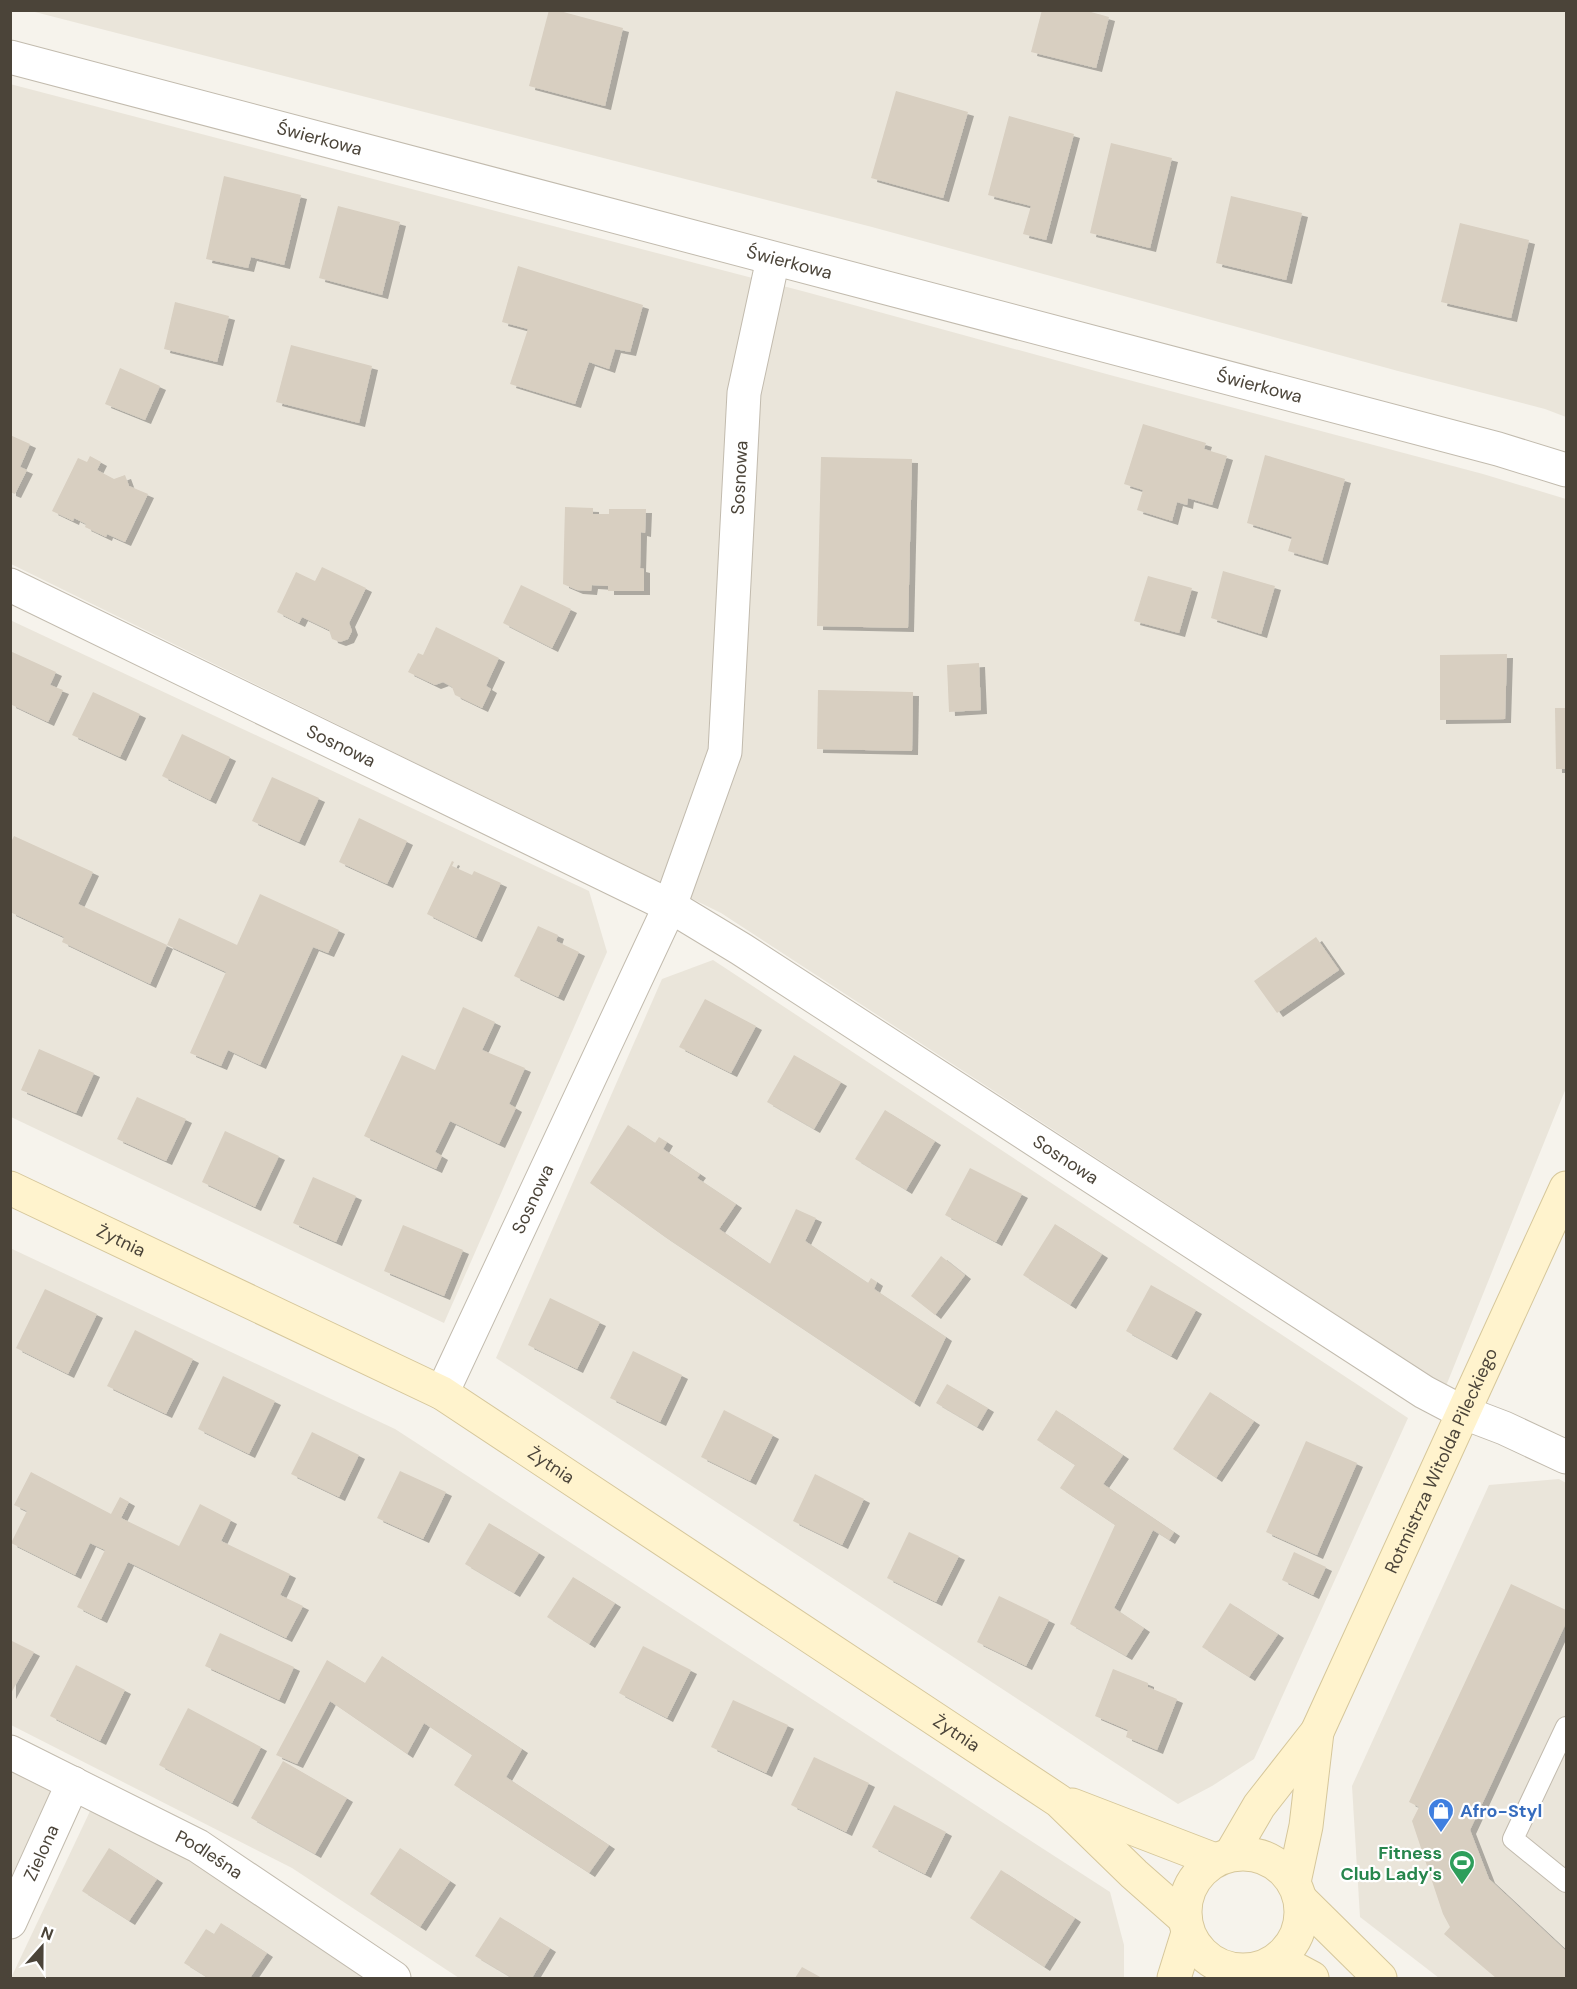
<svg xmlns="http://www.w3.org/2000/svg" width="1577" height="1989" viewBox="0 0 1577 1989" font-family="'DM Sans',sans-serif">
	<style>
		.residential { fill: #eae5da }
		.building { fill: #d8cfc1; filter: url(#shadow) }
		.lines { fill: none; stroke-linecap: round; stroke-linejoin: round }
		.lane-casing { stroke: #c2bbae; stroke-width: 22 }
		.street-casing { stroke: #c2bbae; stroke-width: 35 }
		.secondary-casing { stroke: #d6c79b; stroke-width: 35 }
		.lane { stroke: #fff; stroke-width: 20 }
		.street { stroke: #fff; stroke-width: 33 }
		.secondary { stroke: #fff3cd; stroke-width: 33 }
		.labels { text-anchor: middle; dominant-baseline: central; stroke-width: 4.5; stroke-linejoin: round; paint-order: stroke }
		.street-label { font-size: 18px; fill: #4b4439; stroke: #fff }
		.shop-label { font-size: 18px; font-weight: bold; fill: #366cbe; stroke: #fff; text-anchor: start }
		.leisure-label { font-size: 18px; font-weight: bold; fill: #27864d; stroke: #fff; text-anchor: end }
	</style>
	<defs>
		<filter id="shadow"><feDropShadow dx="6" dy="4" stdDeviation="0" flood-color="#0004"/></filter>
	</defs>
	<rect width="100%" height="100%" fill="#f6f3ec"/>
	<g class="residential">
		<polygon points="31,11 1566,11 1566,417 1545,409 1398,371 872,227"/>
		<polygon points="10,84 806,292 1110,375 1483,474 1566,499 1566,1088 1446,1386 721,913 11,564"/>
		<polygon points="10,620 589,891 607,952 444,1323 11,1117"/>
		<polygon points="713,960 1408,1418 1254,1759 1212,1786 1178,1804 496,1358 662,979"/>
		<polygon points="10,1248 395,1429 1110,1892 1124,1945 1124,1978 459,1978 292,1868 11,1725"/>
		<polygon points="1559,1479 1566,1483 1566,1978 1439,1978 1360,1917 1352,1786 1489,1485"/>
		<polygon points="11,1770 54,1791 11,1877"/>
		<polygon points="92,1807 256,1897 375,1978 11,1978"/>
	</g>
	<g class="building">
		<polygon points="549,10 556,10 623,28 605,106 529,86"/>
		<polygon points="1042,10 1084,10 1109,17 1096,68 1031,52"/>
		<polygon points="896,91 968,112 943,198 871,178"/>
		<polygon points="1009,116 1074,134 1046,240 1023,234 1031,206 988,195"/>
		<polygon points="1111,143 1172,158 1150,248 1090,233"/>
		<polygon points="224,176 301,195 284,265 251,257 248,268 206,259"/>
		<polygon points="1231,196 1302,213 1286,280 1216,263"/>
		<polygon points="338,206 400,222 382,295 319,278"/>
		<polygon points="1460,223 1529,240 1511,318 1441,302"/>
		<polygon points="518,266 643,305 630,352 615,349 609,369 589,362 575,404 510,384 528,329 502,322"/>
		<polygon points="175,302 229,316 217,362 164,349"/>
		<polygon points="291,345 372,366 359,423 276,402"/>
		<polygon points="120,368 160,386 145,420 105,404"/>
		<polygon points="1143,424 1206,443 1204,449 1227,456 1212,505 1188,498 1187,505 1177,502 1172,521 1137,510 1143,490 1124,484"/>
		<polygon points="10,435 30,444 20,467 27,470 15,494 10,492"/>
		<polygon points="1265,455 1345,479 1322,561 1288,551 1292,537 1247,523"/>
		<polygon points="90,456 101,462 97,470 114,479 125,475 129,486 148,494 125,542 107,534 106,537 85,527 86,524 74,518 73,521 52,511 78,458 87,462"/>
		<polygon points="821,457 912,459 908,628 817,626"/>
		<polygon points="565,507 593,508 593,514 609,514 609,509 646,509 645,533 641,532 640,568 644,569 644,591 608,591 608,586 592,585 591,591 577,590 563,584"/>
		<polygon points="322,567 366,588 349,623 352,631 348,639 340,642 332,639 329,630 302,617 299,623 277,612 296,572 315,581"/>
		<polygon points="1223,571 1275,586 1261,634 1211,618"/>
		<polygon points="1148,576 1192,588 1179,633 1134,621"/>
		<polygon points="521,585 571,609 552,648 503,623"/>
		<polygon points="436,627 499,658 486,686 491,689 482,708 455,695 452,687 443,682 435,685 408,672 418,653 423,655"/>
		<polygon points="10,651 56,672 50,685 63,690 48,722 10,704"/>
		<polygon points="1507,654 1505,719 1440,720 1440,655"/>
		<polygon points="979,663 981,710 949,712 947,665"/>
		<polygon points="818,690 913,692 912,751 817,749"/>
		<polygon points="93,692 140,714 120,757 72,735"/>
		<polygon points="1555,708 1566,708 1566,769 1556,769"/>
		<polygon points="182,734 230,757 210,800 162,776"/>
		<polygon points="272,777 319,798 299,842 252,821"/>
		<polygon points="359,818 407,841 387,884 339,862"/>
		<polygon points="14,836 93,872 78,904 167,945 150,984 62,942 64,937 10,912 10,844"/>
		<polygon points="452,861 454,862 452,866 472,875 474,871 501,883 476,938 427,914"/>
		<polygon points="260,894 339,930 328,953 313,947 260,1065 228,1050 221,1066 190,1053 226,972 167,945 179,918 237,945"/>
		<polygon points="538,926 558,935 556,941 579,952 558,997 514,976"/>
		<polygon points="1316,937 1339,970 1277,1013 1254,981"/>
		<polygon points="705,999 756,1026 731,1073 679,1047"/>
		<polygon points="463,1007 495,1022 482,1050 525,1068 509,1104 516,1108 499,1144 450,1121 435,1152 442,1156 436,1169 364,1136 402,1055 435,1070"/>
		<polygon points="39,1049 94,1073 76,1113 21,1090"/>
		<polygon points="794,1055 841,1082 814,1129 767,1102"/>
		<polygon points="137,1097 186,1119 166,1161 117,1139"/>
		<polygon points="885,1110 935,1141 906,1190 855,1159"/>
		<polygon points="628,1125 655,1143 659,1137 667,1142 663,1149 700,1174 697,1178 736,1204 719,1229 770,1264 796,1209 816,1218 805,1241 868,1283 871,1278 877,1282 874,1289 946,1337 914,1403 665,1237 590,1183"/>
		<polygon points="225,1131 279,1156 255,1207 202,1182"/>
		<polygon points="970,1168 1022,1194 996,1242 945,1215"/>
		<polygon points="313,1177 356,1196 336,1242 293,1223"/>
		<polygon points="1055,1224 1102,1254 1070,1305 1023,1275"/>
		<polygon points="403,1225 463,1250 444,1296 384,1271"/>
		<polygon points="941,1256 965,1275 935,1315 911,1296"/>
		<polygon points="1151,1285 1196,1310 1171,1356 1126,1331"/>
		<polygon points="45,1289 97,1314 68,1374 16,1348"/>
		<polygon points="550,1298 600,1322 577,1369 528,1345"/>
		<polygon points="135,1330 193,1359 166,1414 107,1386"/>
		<polygon points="633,1351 682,1375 660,1422 610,1398"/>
		<polygon points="223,1376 275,1401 249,1454 198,1429"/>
		<polygon points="947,1384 988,1408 977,1427 936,1403"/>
		<polygon points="1210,1392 1254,1421 1216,1478 1173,1449"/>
		<polygon points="724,1410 773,1435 750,1481 701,1457"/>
		<polygon points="1056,1410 1123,1455 1103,1484 1174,1532 1169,1540 1153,1530 1114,1608 1144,1628 1126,1656 1070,1624 1115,1525 1060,1488 1075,1465 1037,1440"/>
		<polygon points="312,1432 359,1455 339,1497 291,1474"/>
		<polygon points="1306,1441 1357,1463 1317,1555 1266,1532"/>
		<polygon points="400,1471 446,1492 423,1539 377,1518"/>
		<polygon points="31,1472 111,1514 120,1497 129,1502 121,1518 179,1546 200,1504 231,1520 221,1541 290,1574 280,1595 303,1606 286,1638 128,1562 101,1619 77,1607 105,1550 90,1543 75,1575 11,1543 27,1511 14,1505"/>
		<polygon points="815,1474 864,1499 842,1545 793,1521"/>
		<polygon points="489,1523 539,1553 514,1593 465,1564"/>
		<polygon points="909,1532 959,1556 936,1602 887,1578"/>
		<polygon points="1294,1552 1326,1567 1313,1595 1282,1580"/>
		<polygon points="573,1577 615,1603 589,1644 547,1617"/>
		<polygon points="1511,1584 1566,1610 1566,1623 1470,1830 1489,1879 1566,1951 1566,1978 1496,1978 1444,1934 1450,1927 1443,1914 1412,1821 1419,1807 1409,1802"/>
		<polygon points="999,1596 1049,1620 1026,1666 977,1642"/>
		<polygon points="1230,1603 1278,1634 1249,1677 1202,1647"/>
		<polygon points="220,1633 294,1667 279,1700 205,1666"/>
		<polygon points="10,1640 34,1652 10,1695"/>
		<polygon points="643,1646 691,1670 667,1718 619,1693"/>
		<polygon points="382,1656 522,1749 506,1777 609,1845 589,1873 454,1785 472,1755 424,1723 407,1754 330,1701 297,1764 276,1755 327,1660 365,1683"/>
		<polygon points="76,1665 125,1690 100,1741 50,1716"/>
		<polygon points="1113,1669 1148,1683 1148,1687 1177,1699 1157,1750 1126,1737 1128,1730 1095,1716"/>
		<polygon points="733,1700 788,1725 766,1773 711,1747"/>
		<polygon points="188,1708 261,1747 232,1803 159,1765"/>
		<polygon points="814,1757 869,1783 846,1832 791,1805"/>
		<polygon points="283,1761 347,1798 315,1854 251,1818"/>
		<polygon points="894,1805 946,1832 925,1874 872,1847"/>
		<polygon points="109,1848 157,1879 129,1921 82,1891"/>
		<polygon points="400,1848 450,1881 420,1927 370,1894"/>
		<polygon points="1001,1870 1075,1918 1044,1967 970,1918"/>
		<polygon points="500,1917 550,1948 532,1978 512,1978 475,1956"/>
		<polygon points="221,1923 267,1953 250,1978 208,1978 184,1963 206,1929 214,1934"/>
		<polygon points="802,1967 822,1978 795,1978"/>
	</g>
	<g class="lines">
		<defs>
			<polyline id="lane" points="1566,1727 1513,1839 1566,1882"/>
			<g id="street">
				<path id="s1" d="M10 57 1498 449 1566 470"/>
				<path id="s2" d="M10 585 670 906 741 949 1424 1392 1462 1412 1504 1428 1566 1457"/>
				<path id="s3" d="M442 1393 670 906 725 752 744 393 773 259"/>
				<path id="s4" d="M10 1752 198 1846 394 1978"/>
				<path id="s5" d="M10 1922 73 1783"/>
			</g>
			<g id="secondary">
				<path id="s6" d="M10 1188 442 1393 1059 1801 1134 1874 1185 1919"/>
				<polyline points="1072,1805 1215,1860"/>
				<circle cx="1243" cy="1912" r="58"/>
				<path id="s7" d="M1231 1854 1259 1806 1317 1732 1566 1188"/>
				<polyline points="1294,1882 1306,1826 1317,1732"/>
				<polyline points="1301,1900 1380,1978"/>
				<polyline points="1273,1963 1297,1970 1312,1978"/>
				<polyline points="1174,1978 1188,1933"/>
			</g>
		</defs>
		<use href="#lane" class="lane-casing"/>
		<use href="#street" class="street-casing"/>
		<use href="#secondary" class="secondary-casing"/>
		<use href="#lane" class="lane"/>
		<use href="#street" class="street"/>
		<use href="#secondary" class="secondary"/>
	</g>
	<defs>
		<symbol id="shop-pin" viewBox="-11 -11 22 30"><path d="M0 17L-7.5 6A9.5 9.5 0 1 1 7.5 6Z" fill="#3f7fe0" stroke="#fff"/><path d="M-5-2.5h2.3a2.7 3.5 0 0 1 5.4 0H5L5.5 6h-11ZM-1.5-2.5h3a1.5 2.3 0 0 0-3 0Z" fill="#fff"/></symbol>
		<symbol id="stadium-pin" viewBox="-11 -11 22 30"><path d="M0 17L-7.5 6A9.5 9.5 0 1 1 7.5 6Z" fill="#2e9e5b" stroke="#fff"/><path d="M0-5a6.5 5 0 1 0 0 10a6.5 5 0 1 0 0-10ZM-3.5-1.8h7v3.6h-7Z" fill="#fff"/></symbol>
	</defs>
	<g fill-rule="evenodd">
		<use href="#shop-pin" x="1426" y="1796" width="30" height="40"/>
		<use href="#stadium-pin" x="1447" y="1848" width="30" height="40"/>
	</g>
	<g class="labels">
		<g class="street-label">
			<text stroke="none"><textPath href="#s1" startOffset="320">Świerkowa</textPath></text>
			<text stroke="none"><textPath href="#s1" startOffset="806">Świerkowa</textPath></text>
			<text stroke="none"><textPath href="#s1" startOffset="1292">Świerkowa</textPath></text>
			<text stroke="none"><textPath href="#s3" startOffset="976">Sosnowa</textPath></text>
			<text stroke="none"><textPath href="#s2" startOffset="368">Sosnowa</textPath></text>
			<text stroke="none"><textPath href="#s2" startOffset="1204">Sosnowa</textPath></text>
			<text stroke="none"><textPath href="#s3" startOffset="214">Sosnowa</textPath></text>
			<text stroke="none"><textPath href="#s6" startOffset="123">Żytnia</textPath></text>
			<text stroke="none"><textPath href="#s7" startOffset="448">Rotmistrza Witolda Pileckiego</textPath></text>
			<text stroke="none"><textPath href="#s6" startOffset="609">Żytnia</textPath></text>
			<text stroke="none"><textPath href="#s6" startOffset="1095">Żytnia</textPath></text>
			<text stroke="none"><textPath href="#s5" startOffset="76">Zielona</textPath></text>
			<text stroke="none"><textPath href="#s4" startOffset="224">Podleśna</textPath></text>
		</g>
		<g class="shop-label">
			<text x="1460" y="1811">Afro-Styl</text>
		</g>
		<g class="leisure-label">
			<text x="1442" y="1853">Fitness<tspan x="1442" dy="21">Club Lady's</tspan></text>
		</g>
	</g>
	<rect width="1577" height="1989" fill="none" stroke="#4b4439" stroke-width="24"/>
	<g transform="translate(42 1947) rotate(21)" stroke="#ffffff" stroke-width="4.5" paint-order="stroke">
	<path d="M0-4.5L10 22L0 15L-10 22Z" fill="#4b4439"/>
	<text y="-9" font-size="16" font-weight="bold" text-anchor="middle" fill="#4b4439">N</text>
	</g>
</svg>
